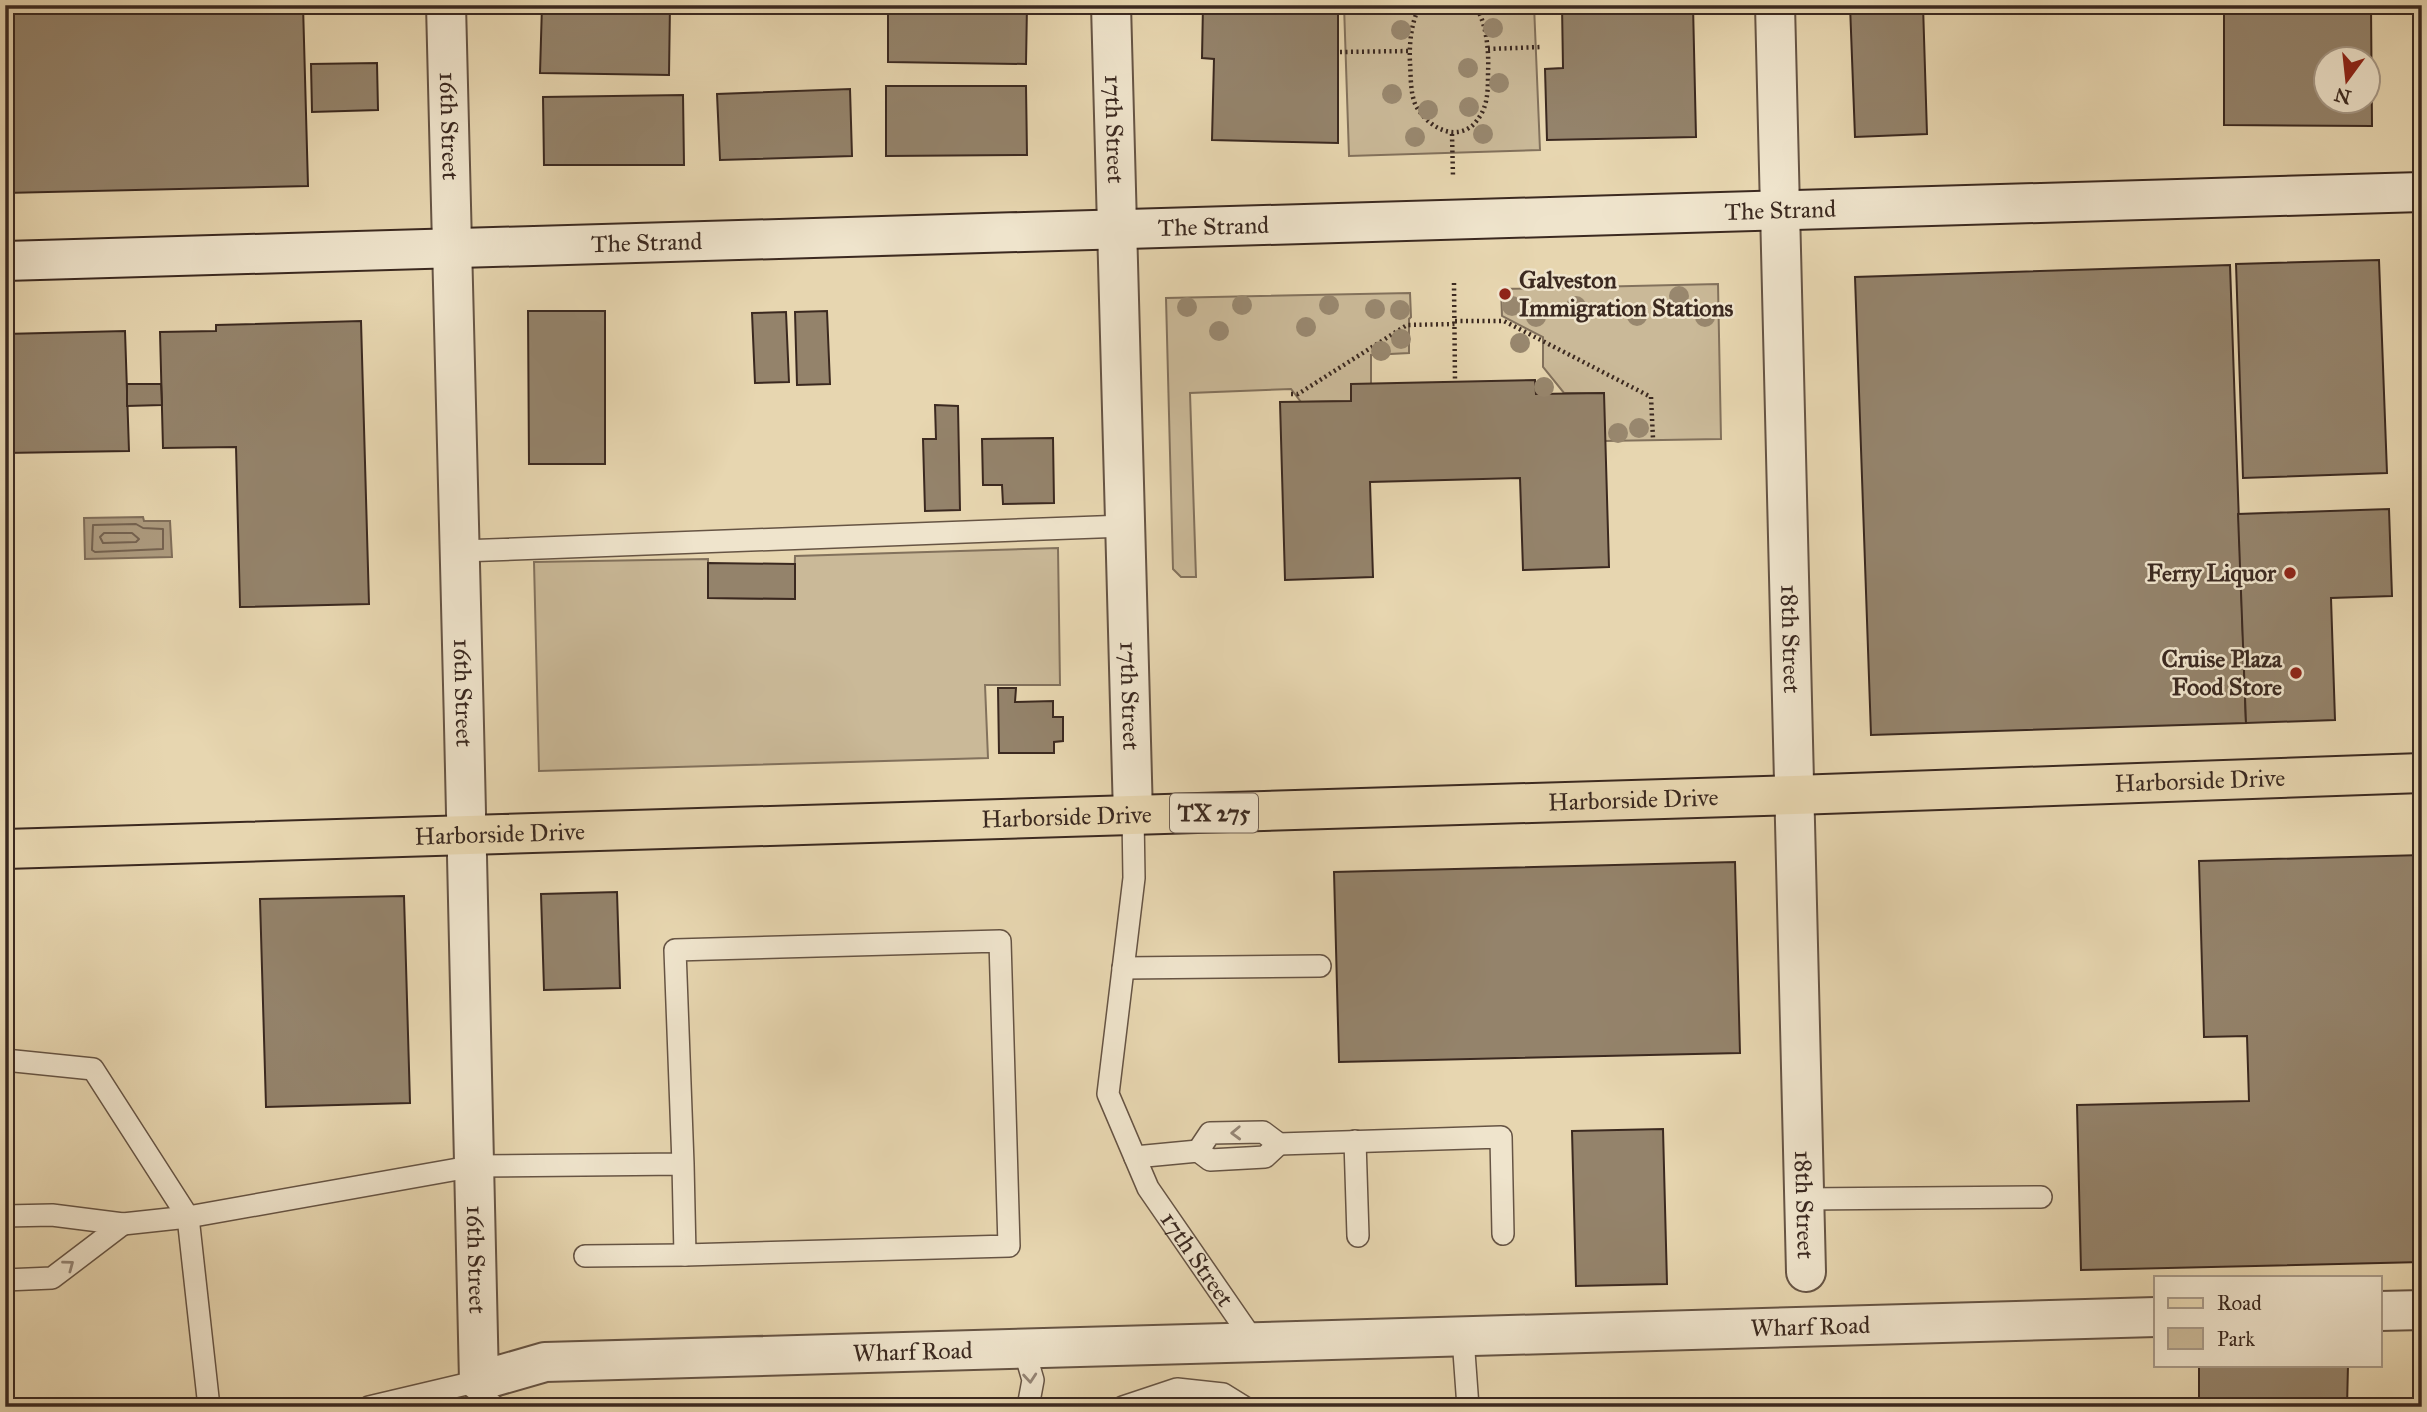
<svg xmlns="http://www.w3.org/2000/svg" width="2427" height="1412" viewBox="0 0 2427 1412" font-family="'IM FELL Great Primer',serif">
	<style>
		.green { fill: #cab998; stroke: #82715c; stroke-width: 2 }
		.water { fill: #ad9b7f; stroke: #7f6d59; stroke-width: 2 }
		.lines { fill: none; stroke-linecap: round; stroke-linejoin: round }
		.shore { stroke: #746250; stroke-width: 2 }
		.building { fill: #94836b; stroke: #3b2920; stroke-width: 2; fill-rule: evenodd }
		.lane-casing { stroke: #665444; stroke-width: 24 }
		.street-casing { stroke: #665444; stroke-width: 42 }
		.secondary-casing { stroke: #3b2920; stroke-width: 42 }
		.primary-casing { stroke: #3b2920; stroke-width: 42 }
		.path { stroke: #3b2920; stroke-width: 4.5; stroke-dasharray: 2 3.5; stroke-linecap: butt }
		.lane { stroke: #efe4cc; stroke-width: 21 }
		.street { stroke: #efe4cc; stroke-width: 38 }
		.secondary { stroke: #efe4cc; stroke-width: 38 }
		.primary { stroke: #e7d6b0; stroke-width: 38 }
		.tree { fill: #98876e }
		.oneway { stroke: #958676 }
		.poi-dot { fill: #8f2418; stroke: #efe4cc; stroke-width: 2.5 }
		.labels { text-anchor: middle; dominant-baseline: central; stroke-width: 5; stroke-linejoin: round; paint-order: stroke }
		.shield { fill: #efe4cc; stroke: #716154; stroke-width: 2 }
		.shield-label { font-size: 23px; font-weight: bold; fill: #3b2920 }
		.street-label { font-size: 24px; fill: #3b2920; stroke: #efe4cc }
		.poi-label { font-size: 24px; font-weight: bold; fill: #3b2920; stroke: #efe4cc; text-anchor: end }
	</style>
	<rect width="100%" height="100%" fill="#e7d6b0"/>
	<filter id="stains"><feTurbulence type="fractalNoise" baseFrequency=".00286" numOctaves="4"/><feColorMatrix values="0 0 0 0 .2 0 0 0 0 .09 0 0 0 0 .02 0 0 0 .5 -.17"/></filter>
	<radialGradient id="worn" r=".72"><stop offset=".6" stop-color="#630" stop-opacity="0"/><stop offset="1" stop-color="#630" stop-opacity=".3"/></radialGradient>
	<g class="green">
		<polygon points="1344,5 1534,5 1540,150 1349,156"/>
		<polygon points="1718,284 1721,439 1604,441 1603,393 1564,393 1543,367 1543,337 1502,316 1501,289"/>
		<polygon points="1410,293 1411,317 1409,319 1409,353 1371,355 1371,384 1351,384 1351,401 1301,402 1291,389 1190,393 1196,577 1181,577 1173,569 1166,298"/>
		<polygon points="1058,548 1060,685 985,685 988,758 539,771 534,562 708,559 708,598 794,599 795,556"/>
	</g>
	<polygon class="water" points="143,517 144,521 170,521 172,557 85,559 84,518"/>
	<g class="lines">
		<g class="shore">
			<polygon points="136,524 143,528 163,529 163,549 95,552 92,550 93,525"/>
			<polygon points="104,533 132,533 139,539 136,542 103,543 100,537"/>
		</g>
	</g>
	<g class="building">
		<polygon points="5,5 303,5 308,186 5,193"/>
		<polygon points="542,5 670,5 669,75 540,73"/>
		<polygon points="888,5 1027,5 1026,64 888,62"/>
		<polygon points="1203,5 1338,5 1338,143 1212,140 1214,59 1202,58"/>
		<polygon points="1562,5 1693,5 1696,137 1547,140 1545,69 1563,68"/>
		<polygon points="1850,5 1923,5 1927,134 1855,137"/>
		<path d="M2224 5H2371L2372 126 2224 125ZM2326 60H2368V102H2326Z"/>
		<polygon points="377,63 378,110 312,112 311,64"/>
		<polygon points="886,86 1026,86 1027,155 886,156"/>
		<polygon points="850,89 852,156 720,160 717,94"/>
		<polygon points="683,95 684,165 544,165 543,97"/>
		<polygon points="2379,260 2387,473 2243,478 2236,264"/>
		<polygon points="2230,265 2246,723 1871,735 1855,277"/>
		<polygon points="528,311 605,311 605,464 529,464"/>
		<polygon points="827,311 830,384 797,385 795,312"/>
		<polygon points="786,312 789,382 755,383 752,313"/>
		<polygon points="361,321 369,604 240,607 236,447 163,448 160,332 216,331 216,325"/>
		<polygon points="125,331 129,451 5,453 5,334"/>
		<polygon points="1535,380 1536,394 1604,393 1609,567 1523,570 1520,478 1370,482 1373,577 1285,580 1280,402 1351,401 1351,384"/>
		<polygon points="127,384 161,384 162,405 127,406"/>
		<polygon points="935,405 958,406 960,510 925,511 923,439 936,439"/>
		<polygon points="1053,438 1054,503 1003,504 1002,485 983,485 982,439"/>
		<polygon points="2389,509 2392,596 2331,598 2335,720 2246,723 2238,514"/>
		<polygon points="708,563 795,564 795,599 708,598"/>
		<polygon points="998,688 1016,688 1015,702 1053,701 1053,717 1063,717 1063,741 1054,742 1054,753 999,753"/>
		<polygon points="2422,855 2422,1262 2081,1270 2077,1105 2249,1101 2247,1036 2204,1037 2199,861"/>
		<polygon points="1735,862 1740,1053 1339,1062 1334,872"/>
		<polygon points="617,892 620,988 544,990 541,894"/>
		<polygon points="404,896 410,1103 266,1107 260,899"/>
		<polygon points="1663,1129 1667,1284 1576,1286 1572,1131"/>
		<polygon points="2199,1365 2348,1365 2347,1407 2199,1407"/>
	</g>
	<g class="lines">
		<defs>
			<g id="lane">
				<polyline points="461,551 1125,526"/>
				<path id="s1" d="M1133 815 1134 878 1108 1094 1148 1188 1255 1343"/>
				<polyline points="1123,968 1320,966"/>
				<polyline points="5,1060 93,1069 188,1217 209,1407"/>
				<polyline points="1355,1141 1358,1236"/>
				<polyline points="1198,1151 1210,1133 1263,1132 1279,1144 1501,1137 1503,1234"/>
				<polyline points="1135,1157 1198,1151 1210,1160 1265,1157 1279,1144"/>
				<polyline points="1804,1199 2041,1197"/>
				<polyline points="5,1216 52,1215 123,1224 52,1278 5,1280"/>
				<polyline points="123,1224 188,1217 475,1166 683,1164 675,950 1000,941 1009,1246 685,1255 683,1164"/>
				<polyline points="585,1256 685,1255"/>
				<polyline points="1463,1338 1468,1407"/>
				<polyline points="1024,1349 1033,1380 1028,1407"/>
				<polyline points="369,1407 479,1381 482,1396 495,1407"/>
				<polyline points="1123,1407 1177,1389 1223,1394 1244,1407"/>
			</g>
			<g id="street">
				<path id="s2" d="M446 5C459 464 468 922 479 1381L545 1362 2156 1317"/>
				<path id="s3" d="M1111 5 1133 815"/>
				<path id="s4" d="M1775 5 1806 1272"/>
				<polyline points="2380,1311 2422,1310"/>
			</g>
			<g id="secondary">
				<path id="s5" d="M5 261 2422 192"/>
			</g>
			<g id="primary">
				<path id="s6" d="M5 849 1795 795 2422 773"/>
			</g>
		</defs>
		<use href="#lane" class="lane-casing"/>
		<use href="#street" class="street-casing"/>
		<use href="#secondary" class="secondary-casing"/>
		<use href="#primary" class="primary-casing"/>
		<g class="path">
			<polyline points="1408,5 1417,12"/>
			<path d="M1420 5C1411 23 1409 44 1410 63 1411 77 1410 93 1416 106 1430 131 1463 145 1480 116 1488 104 1488 88 1488 74 1489 51 1487 24 1475 5"/>
			<polyline points="1488,49 1542,47"/>
			<polyline points="1340,52 1410,51"/>
			<polyline points="1452,134 1453,177"/>
			<polyline points="1454,283 1455,381"/>
			<polyline points="1455,321 1504,321 1651,397 1653,439"/>
			<polyline points="1291,394 1298,394 1407,325 1455,324"/>
		</g>
		<use href="#lane" class="lane"/>
		<use href="#street" class="street"/>
		<use href="#secondary" class="secondary"/>
		<use href="#primary" class="primary"/>
	</g>
	<g class="tree">
		<circle cx="1493" cy="28" r="10"/>
		<circle cx="1401" cy="30" r="10"/>
		<circle cx="1468" cy="68" r="10"/>
		<circle cx="1499" cy="83" r="10"/>
		<circle cx="1392" cy="94" r="10"/>
		<circle cx="1469" cy="107" r="10"/>
		<circle cx="1428" cy="110" r="10"/>
		<circle cx="1483" cy="134" r="10"/>
		<circle cx="1415" cy="137" r="10"/>
		<circle cx="1679" cy="296" r="10"/>
		<circle cx="1242" cy="305" r="10"/>
		<circle cx="1329" cy="305" r="10"/>
		<circle cx="1512" cy="306" r="10"/>
		<circle cx="1576" cy="306" r="10"/>
		<circle cx="1187" cy="307" r="10"/>
		<circle cx="1375" cy="309" r="10"/>
		<circle cx="1400" cy="310" r="10"/>
		<circle cx="1637" cy="316" r="10"/>
		<circle cx="1536" cy="317" r="10"/>
		<circle cx="1705" cy="317" r="10"/>
		<circle cx="1306" cy="327" r="10"/>
		<circle cx="1219" cy="331" r="10"/>
		<circle cx="1401" cy="339" r="10"/>
		<circle cx="1520" cy="343" r="10"/>
		<circle cx="1381" cy="351" r="10"/>
		<circle cx="1544" cy="387" r="10"/>
		<circle cx="1639" cy="428" r="10"/>
		<circle cx="1618" cy="433" r="10"/>
	</g>
	<defs><path id="oneway-chevron" d="M-2-3.5L2.5 0L-2 3.5" fill="none" stroke-width="1.6" stroke-linecap="round" stroke-linejoin="round" transform="scale(1.75)"/></defs>
	<g class="oneway">
		<use href="#oneway-chevron" transform="translate(1236 1133) rotate(178)"/>
		<use href="#oneway-chevron" transform="translate(69 1265) rotate(-37)"/>
		<use href="#oneway-chevron" transform="translate(1030 1378) rotate(85)"/>
	</g>
	<g class="poi-dot">
		<circle cx="1505" cy="294" r="7"/>
		<circle cx="2290" cy="573" r="7"/>
		<circle cx="2296" cy="673" r="7"/>
	</g>
	<g class="labels">
		<rect class="shield" x="1170" y="793.5" width="88" height="39" rx="5"/>
		<g class="shield-label">
			<text x="1214" y="813">TX 275</text>
		</g>
		<g class="street-label">
			<text stroke="none"><textPath href="#s2" startOffset="121">16th Street</textPath></text>
			<text stroke="none"><textPath href="#s3" startOffset="124">17th Street</textPath></text>
			<text stroke="none"><textPath href="#s5" startOffset="1776">The Strand</textPath></text>
			<text stroke="none"><textPath href="#s5" startOffset="1209">The Strand</textPath></text>
			<text stroke="none"><textPath href="#s5" startOffset="642">The Strand</textPath></text>
			<text stroke="none"><textPath href="#s4" startOffset="634">18th Street</textPath></text>
			<text stroke="none"><textPath href="#s2" startOffset="688">16th Street</textPath></text>
			<text stroke="none"><textPath href="#s3" startOffset="691">17th Street</textPath></text>
			<text stroke="none"><textPath href="#s6" startOffset="2196">Harborside Drive</textPath></text>
			<text stroke="none"><textPath href="#s6" startOffset="1629">Harborside Drive</textPath></text>
			<text stroke="none"><textPath href="#s6" startOffset="1062">Harborside Drive</textPath></text>
			<text stroke="none"><textPath href="#s6" startOffset="495">Harborside Drive</textPath></text>
			<text stroke="none"><textPath href="#s4" startOffset="1200">18th Street</textPath></text>
			<text stroke="none"><textPath href="#s1" startOffset="469">17th Street</textPath></text>
			<text stroke="none"><textPath href="#s2" startOffset="1255">16th Street</textPath></text>
			<text stroke="none"><textPath href="#s2" startOffset="2711">Wharf Road</textPath></text>
			<text stroke="none"><textPath href="#s2" startOffset="1813">Wharf Road</textPath></text>
		</g>
		<g class="poi-label">
			<text x="1519" y="280" text-anchor="start">Galveston<tspan x="1519" dy="28">Immigration Stations</tspan></text>
			<text x="2276" y="573">Ferry Liquor</text>
			<text x="2282" y="659">Cruise Plaza<tspan x="2282" dy="28">Food Store</tspan></text>
		</g>
	</g>
	<rect width="2427" height="1412" fill="none" stroke="#e7d6b0" stroke-width="28"/>
	<rect x="7" y="7" width="2413" height="1398" fill="none" stroke="#3b2920" stroke-width="3.5"/>
	<rect x="14" y="14" width="2399" height="1384" fill="none" stroke="#3b2920" stroke-width="2"/>
	<rect x="2154" y="1276" width="228" height="91" fill="#efe4cc" stroke="#a79987" stroke-width="2"/>
	<rect x="2168" y="1298" width="35" height="10" fill="#e7d6b0" stroke="#a79987" stroke-width="2"/>
	<text x="2217" y="1310" font-size="21" fill="#3b2920">Road</text>
	<rect x="2168" y="1328" width="35" height="21" fill="#cab998" stroke="#a79987" stroke-width="2"/>
	<text x="2217" y="1346" font-size="21" fill="#3b2920">Park</text>
	<g transform="translate(2347 80) rotate(195)"><circle r="33" fill="#efe4cc" stroke="#a79987" stroke-width="2"/>
	<path d="M0-5L12 26L0 18L-12 26Z" fill="#8f2418"/>
	<text y="-10" font-size="19" font-weight="bold" text-anchor="middle" fill="#3b2920">N</text>
	</g>
	<rect width="100%" height="100%" filter="url(#stains)"/>
	<rect width="100%" height="100%" fill="url(#worn)"/>
</svg>
